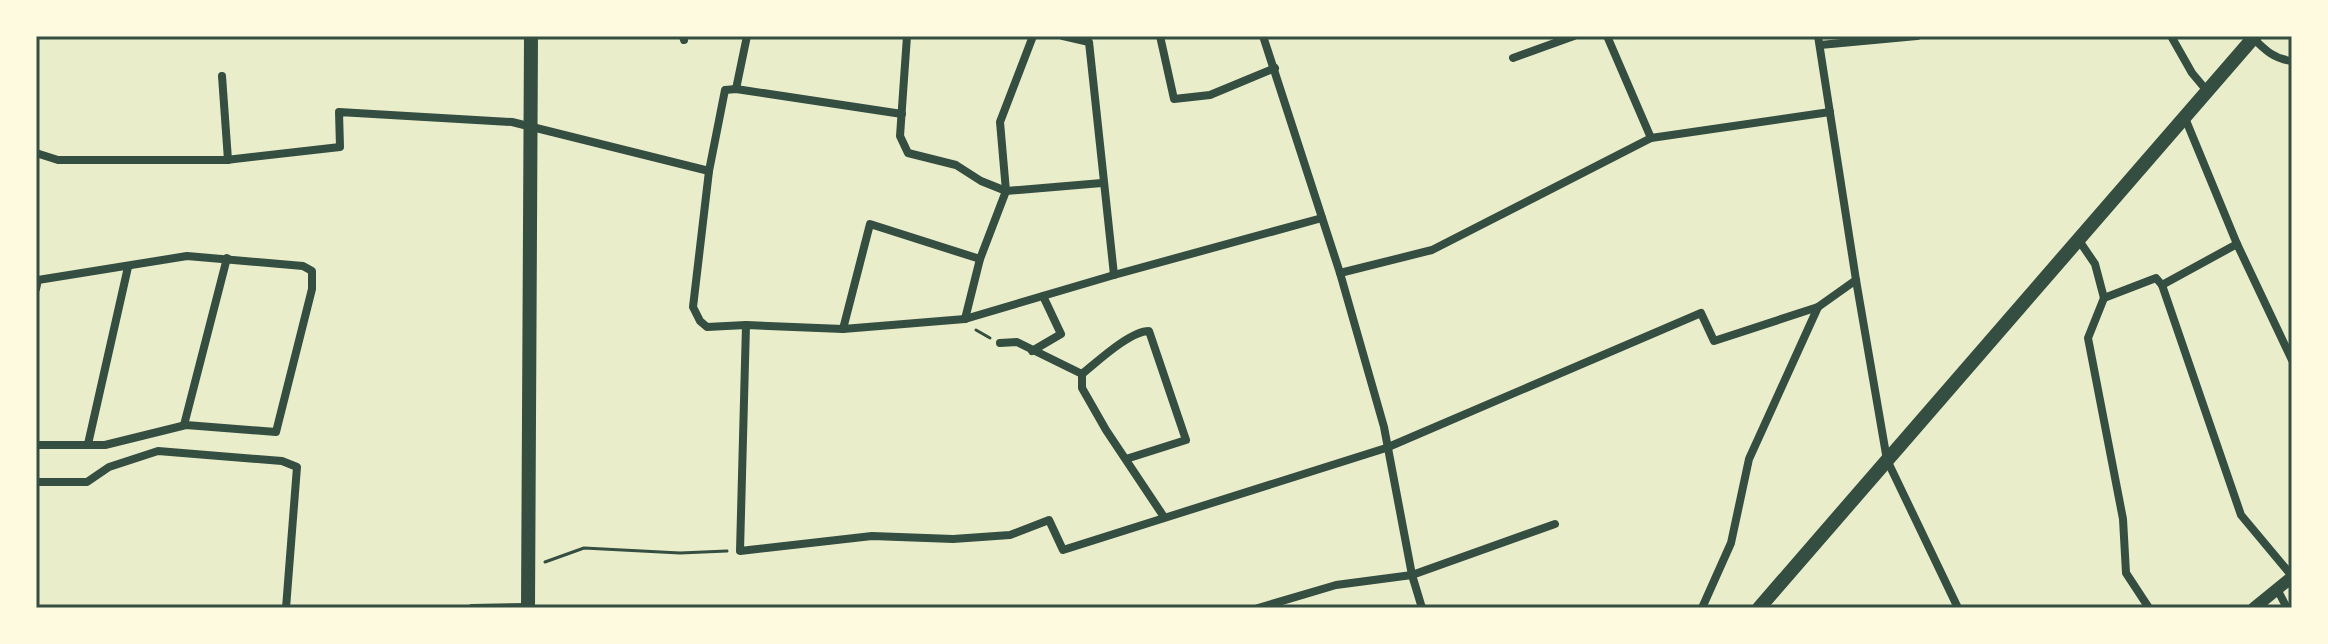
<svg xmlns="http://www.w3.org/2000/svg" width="2328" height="644" viewBox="0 0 2328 644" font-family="Helvetica,sans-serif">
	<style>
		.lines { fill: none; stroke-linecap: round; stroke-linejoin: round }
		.path { stroke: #344e41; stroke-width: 3 }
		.minor { stroke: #344e41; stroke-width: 8 }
		.tertiary { stroke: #344e41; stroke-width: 12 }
		.secondary { stroke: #344e41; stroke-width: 14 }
		.primary { stroke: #344e41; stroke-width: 14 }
		.neatline { fill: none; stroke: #344e41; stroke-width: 3 }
	</style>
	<rect width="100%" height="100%" fill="#e9edc9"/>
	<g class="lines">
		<g class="path">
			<polyline points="976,330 990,338"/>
			<polyline points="545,562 584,548 680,553 727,551"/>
		</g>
		<g class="minor">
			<polyline points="683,36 684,40"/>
			<polyline points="907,36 900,136 908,153 956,165 981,181 1006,191 980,259 965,319"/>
			<polyline points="1033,36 1000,122 1006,191 1102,183"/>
			<polyline points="1063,36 1089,42 1114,275"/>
			<polyline points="1160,36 1174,99 1210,95 1275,68"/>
			<polyline points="1263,36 1340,273 1384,427 1412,575 1422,608"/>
			<polyline points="1607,36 1651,138"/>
			<polyline points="1818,36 1856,280 1887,460 1958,608"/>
			<polyline points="2171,36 2192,73 2208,92"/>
			<path d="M2253 38C2265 50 2274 59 2292 61"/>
			<polyline points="1820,45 1917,36"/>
			<polyline points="1513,58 1574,36"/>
			<polyline points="222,76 228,160"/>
			<polyline points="736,89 747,36"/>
			<polyline points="902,114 736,89 725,90 709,171 693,307 700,321 707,327 746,325 843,329 965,319 1114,275 1322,218"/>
			<polyline points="2185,118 2237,244 2292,360"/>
			<polyline points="36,153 58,160 226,160 340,147 339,112 512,122 709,171"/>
			<polyline points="2078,239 2095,264 2104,298 2088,338 2123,519 2126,573 2149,608"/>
			<polyline points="2237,244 2162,285 2241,515 2292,576"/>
			<polyline points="1340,273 1432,250 1651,138 1830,112"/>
			<polyline points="36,289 38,280 187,256 303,266 312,271 312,289 276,432 186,425 105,445 36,445"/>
			<polyline points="2104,298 2156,278 2162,285"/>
			<polyline points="746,325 740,551 872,536 953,539 1010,535 1049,520 1063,550 1386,448 1701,313 1714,341 1818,307"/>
			<polyline points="843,329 870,224 980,259"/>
			<polyline points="1000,343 1017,342 1082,374"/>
			<polyline points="1032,351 1061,334 1043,296"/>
			<polyline points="184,425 227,258"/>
			<polyline points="88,444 128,267"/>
			<path d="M1126 459 1186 440 1149 331C1130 331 1097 362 1082 374V388L1106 430 1164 517"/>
			<polyline points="36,482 87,482 109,467 158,451 282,461 297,467 286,608"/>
			<polyline points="2277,589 2287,608"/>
			<polyline points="472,608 528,607"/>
			<polyline points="1258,608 1336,585 1412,575 1555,524"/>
			<polyline points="1702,608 1731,543 1749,459 1818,307 1856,280"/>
		</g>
		<polyline class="tertiary" points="2254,608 2292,577"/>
		<polyline class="secondary" points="528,608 531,36"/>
		<polyline class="primary" points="1759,608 2255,36"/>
	</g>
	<rect width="2328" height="644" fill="none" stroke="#fefae0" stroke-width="76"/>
	<rect x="38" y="38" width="2252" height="568" class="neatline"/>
</svg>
